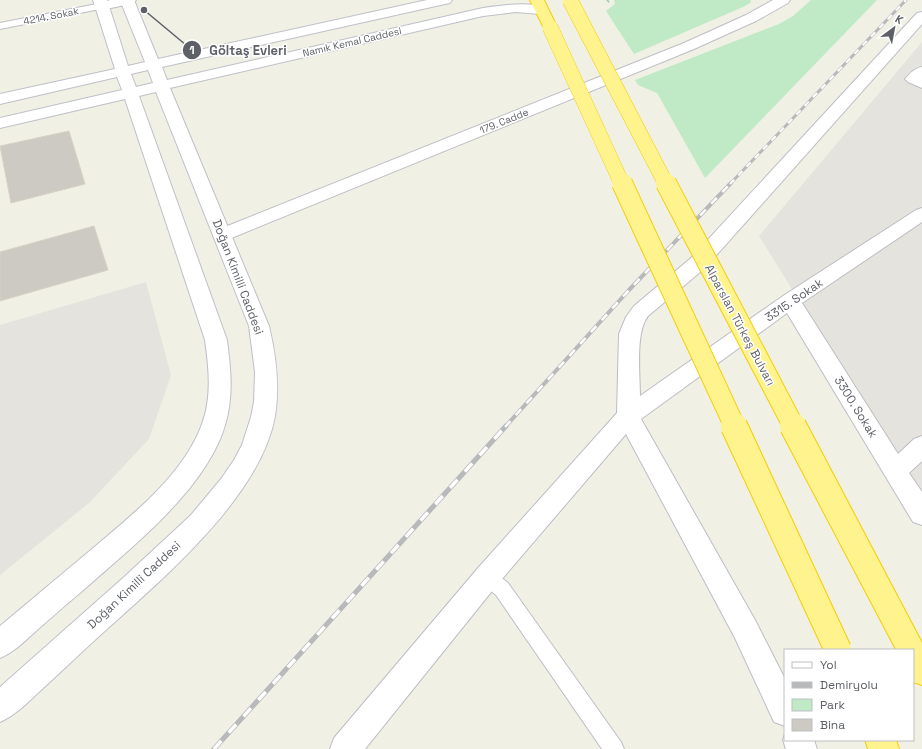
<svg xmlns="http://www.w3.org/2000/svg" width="922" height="749" viewBox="0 0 922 749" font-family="'Space Grotesk',sans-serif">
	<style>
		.industrial { fill: #e4e3dd }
		.green { fill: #c0eac6 }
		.building { fill: #cccac2; stroke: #d6d3c3 }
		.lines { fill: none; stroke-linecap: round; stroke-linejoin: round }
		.lane-casing { stroke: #bdbec5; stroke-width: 2 }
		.street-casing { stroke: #bdbec5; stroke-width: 2 }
		.secondary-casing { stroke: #bec0c7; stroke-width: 2 }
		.highway-casing { stroke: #f6cd00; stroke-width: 2 }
		.path { stroke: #97c9ad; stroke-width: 1.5; stroke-dasharray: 3 1.5; stroke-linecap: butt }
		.lane { fill: #fff; fill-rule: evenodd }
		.street { fill: #fff; fill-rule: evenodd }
		.secondary { fill: #fff; fill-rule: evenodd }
		.highway { fill: #fff38e; fill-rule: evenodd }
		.rail-far2-casing { stroke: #b8b9ba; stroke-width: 3 }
		.rail-far1-casing { stroke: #b8b9ba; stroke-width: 4 }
		.rail-casing { stroke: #b8b9ba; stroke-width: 5 }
		.rail-far2 { stroke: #fff; stroke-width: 2; stroke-dasharray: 6; stroke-linecap: butt }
		.rail-far1 { stroke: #fff; stroke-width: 2.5; stroke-dasharray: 8; stroke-linecap: butt }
		.rail { stroke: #fff; stroke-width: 3.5; stroke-dasharray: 11; stroke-linecap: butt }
		.highway-bridge-far2-casing { stroke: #f6cd00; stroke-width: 16; stroke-linecap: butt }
		.highway-bridge-far1-casing { stroke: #f6cd00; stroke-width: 22; stroke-linecap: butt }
		.highway-bridge-casing { stroke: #f6cd00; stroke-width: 28; stroke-linecap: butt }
		.highway-bridge-far2 { stroke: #fff38e; stroke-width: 15 }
		.highway-bridge-far1 { stroke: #fff38e; stroke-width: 20 }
		.highway-bridge { stroke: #fff38e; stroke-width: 26 }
		.labels { text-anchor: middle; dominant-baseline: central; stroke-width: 3; stroke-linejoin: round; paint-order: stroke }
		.far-street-label { font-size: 10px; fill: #5d6067; stroke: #fff }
		.street-label { font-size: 12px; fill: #5d6067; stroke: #fff }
		.leader { fill: none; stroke: #5d6067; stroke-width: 1.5 }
		.callout-dot { fill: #5d6067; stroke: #fff; stroke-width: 1.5 }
		.mark-label { font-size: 12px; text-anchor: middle; font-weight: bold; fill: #fff }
		.callout-label { font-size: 13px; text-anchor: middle; font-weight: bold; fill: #5d6067; stroke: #fff; stroke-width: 3; stroke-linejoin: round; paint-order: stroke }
	</style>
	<rect width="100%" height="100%" fill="#f0f0e5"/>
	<g class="industrial">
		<polygon points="922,42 922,498 759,236"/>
		<polygon points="146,282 171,375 149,439 89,503 0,575 0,325"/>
	</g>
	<g class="green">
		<polygon points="614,0 751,0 750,3 743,7 634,54 606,11 615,4"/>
		<polygon points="811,0 877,0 705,178 657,93 638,85 635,80 779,24 793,16"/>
	</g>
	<g class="building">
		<polygon points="69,131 85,184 11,203 0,146"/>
		<polygon points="94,226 108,270 0,301 0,252"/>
	</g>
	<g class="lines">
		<defs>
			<g id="lane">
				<polygon points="102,3 106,6 105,8 0,29 0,23"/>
				<polygon points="487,569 493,571 508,583 621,742 624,749 602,749 496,595 481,583 478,577 481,571"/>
			</g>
			<g id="street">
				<polygon points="111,0 136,0 134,3 102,10 97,9 95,6 97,3"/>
				<polygon points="773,0 790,0 788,3 756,21 694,49 229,239 222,241 215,239 213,235 215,231 684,43 746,15"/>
				<path d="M922 12V24L705 268 648 316C635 332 640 375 640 396L783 296 916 210 922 208V222L802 303 898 454 914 439 922 436V461L909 473 922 492V525L913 522 787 313 641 419 755 620 785 679V726L774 722 735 638 626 434 496 586 365 749H330L334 738 478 568 617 413 619 334 626 317 634 306 691 258 917 13Z"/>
				<path d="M922 67V88L908 82 905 79C910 73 915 68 922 67Z"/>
				<polygon points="785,734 785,740 814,740 817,749 786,749 783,740"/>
			</g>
			<path id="secondary" d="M93 0H107L128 66 145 62 120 0H134L158 59 427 0H452L450 3 445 4 162 67 167 80 483 8C504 5 525 2 546 7L548 10 546 13 541 14 515 12 483 16 170 88 269 326C276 356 280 386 275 416 260 500 156 584 96 639 77 656 59 674 40 691 28 702 16 715 0 722V687L123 578 191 515 221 479 234 460 242 445 251 417 254 402 255 372 249 326 156 92 139 96 227 340C230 364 233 388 228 413 215 484 131 547 80 593 65 605 51 618 36 631 25 641 14 652 0 658V626C29 602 57 578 86 554 127 519 183 477 202 424 212 397 209 368 205 340L125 99 0 128V118L122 90 117 77 0 104V94L115 69ZM148 70 153 83 136 87 131 74Z"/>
			<g id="highway">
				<polygon points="530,0 544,0 557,27 555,30 550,31 545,30"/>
				<polygon points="913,640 922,644 922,685 913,682 913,650 900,650 903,644"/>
				<polygon points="865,740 896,740 899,749 868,749"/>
			</g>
		</defs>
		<use href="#lane" class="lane-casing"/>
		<use href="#street" class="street-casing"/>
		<use href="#secondary" class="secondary-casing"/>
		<use href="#highway" class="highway-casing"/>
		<polyline class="path" points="607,0 610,3"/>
		<use href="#lane" class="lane"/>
		<use href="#street" class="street"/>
		<use href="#secondary" class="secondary"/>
		<use href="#highway" class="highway"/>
		<defs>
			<polyline id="rail-far2" points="730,184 906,0"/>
			<polyline id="rail-far1" points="505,427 629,290 731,183"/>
			<polyline id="rail" points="214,749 506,426"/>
		</defs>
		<use href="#rail-far2" class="rail-far2-casing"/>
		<use href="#rail-far1" class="rail-far1-casing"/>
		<use href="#rail" class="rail-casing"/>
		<use href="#rail-far2" class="rail-far2"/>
		<use href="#rail-far1" class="rail-far1"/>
		<use href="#rail" class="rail"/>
		<defs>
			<g id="highway-bridge-far2">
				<polyline points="570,0 666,184"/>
				<polyline points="550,27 622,184"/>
			</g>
			<g id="highway-bridge-far1">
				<polyline points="622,183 735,427"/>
				<polyline points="666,183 794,427"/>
			</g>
			<g id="highway-bridge">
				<polyline points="734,426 838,650"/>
				<polyline points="793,426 911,650"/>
			</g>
		</defs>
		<use href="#highway-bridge-far2" class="highway-bridge-far2-casing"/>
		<use href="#highway-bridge-far1" class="highway-bridge-far1-casing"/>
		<use href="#highway-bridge" class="highway-bridge-casing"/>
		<use href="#highway-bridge-far2" class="highway-bridge-far2"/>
		<use href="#highway-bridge-far1" class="highway-bridge-far1"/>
		<use href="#highway-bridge" class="highway-bridge"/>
	</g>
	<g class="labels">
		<g class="far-street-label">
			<text transform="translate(51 16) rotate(-11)">4214. Sokak</text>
			<text transform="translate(352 42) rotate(-13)">Namık Kemal Caddesi</text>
			<text transform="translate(504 121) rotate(-22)">179. Cadde</text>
		</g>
		<g class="street-label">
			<text transform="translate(238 277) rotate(69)">Doğan Kimilli Caddesi</text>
			<text transform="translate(794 300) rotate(-34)">3315. Sokak</text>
			<text transform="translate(740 325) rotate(62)">Alparslan Türkeş Bulvarı</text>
			<text transform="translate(856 407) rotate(58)">3300. Sokak</text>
			<text transform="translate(134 585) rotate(-43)">Doğan Kimilli Caddesi</text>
		</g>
	</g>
	<path class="leader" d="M144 10L192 50"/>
	<g class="callout-dot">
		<circle cx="144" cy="10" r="4"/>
		<circle cx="192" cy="50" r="10"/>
	</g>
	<g class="mark-label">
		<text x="192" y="54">1</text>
	</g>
	<g class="callout-label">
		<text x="248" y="55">Göltaş Evleri</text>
	</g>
	<rect x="784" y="649" width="130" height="92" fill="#ffffff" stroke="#bebfc2"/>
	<rect x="792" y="662" width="20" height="6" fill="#ffffff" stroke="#bebfc2"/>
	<text x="820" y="669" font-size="12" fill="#5d6067">Yol</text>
	<rect x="792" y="682" width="20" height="6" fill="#b8b9ba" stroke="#bebfc2"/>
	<text x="820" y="689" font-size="12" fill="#5d6067">Demiryolu</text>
	<rect x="792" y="699" width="20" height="12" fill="#c0eac6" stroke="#bebfc2"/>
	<text x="820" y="709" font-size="12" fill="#5d6067">Park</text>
	<rect x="792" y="719" width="20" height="12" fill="#cccac2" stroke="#bebfc2"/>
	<text x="820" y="729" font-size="12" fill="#5d6067">Bina</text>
	<g transform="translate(894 28) rotate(32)" stroke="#ffffff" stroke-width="3" paint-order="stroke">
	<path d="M0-3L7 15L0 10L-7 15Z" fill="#5d6067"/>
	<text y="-6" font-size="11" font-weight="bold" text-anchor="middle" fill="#5d6067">K</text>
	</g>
</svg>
